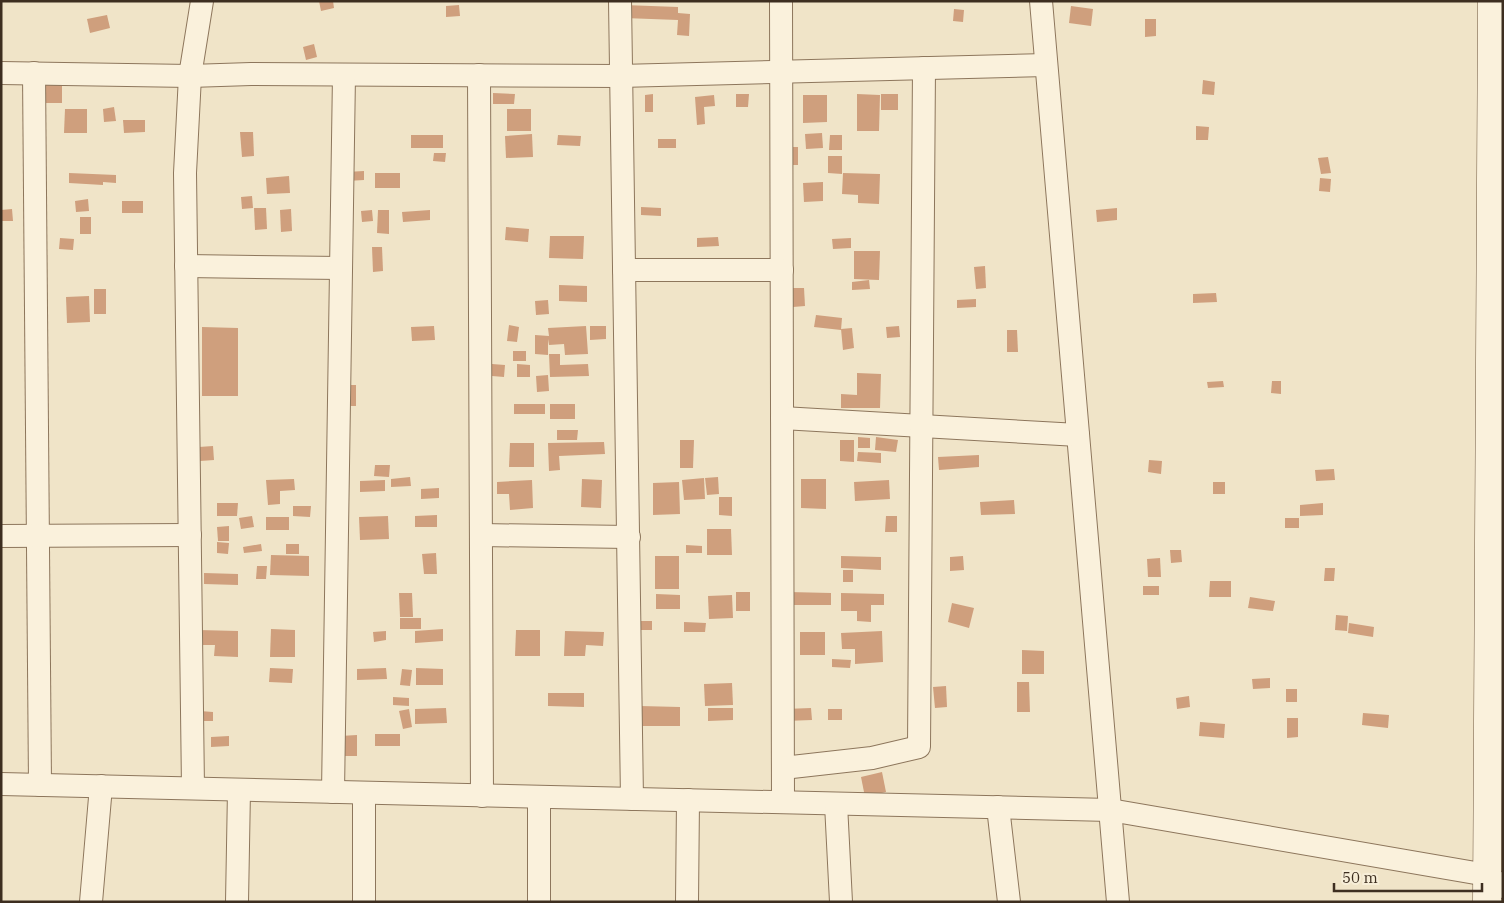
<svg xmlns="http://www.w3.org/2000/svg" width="1504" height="903" viewBox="0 0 1504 903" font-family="'IBM Plex Serif',serif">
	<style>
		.building { fill: #cf9f7d }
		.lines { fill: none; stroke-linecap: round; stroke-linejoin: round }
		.street-casing { stroke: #8d765c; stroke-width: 24 }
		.secondary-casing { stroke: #6f573f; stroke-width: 29 }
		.street { stroke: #faf1dc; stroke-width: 22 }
		.secondary { stroke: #faf1dc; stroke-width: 28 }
	</style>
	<rect width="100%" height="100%" fill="#f0e4c8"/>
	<g class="building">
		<polygon points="319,1 333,1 334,8 321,11"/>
		<polygon points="459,5 460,16 446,17 446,6"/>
		<polygon points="624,5 678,7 678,13 690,14 689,36 677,35 678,20 624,18"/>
		<polygon points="1071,6 1093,9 1091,26 1069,23"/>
		<polygon points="954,9 964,10 963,22 953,21"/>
		<polygon points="107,15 110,28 90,33 87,19"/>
		<polygon points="1145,19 1156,19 1156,36 1145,37"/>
		<polygon points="314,44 317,57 306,60 303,47"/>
		<rect x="42" y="80" width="20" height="23"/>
		<polygon points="1203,80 1215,82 1214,95 1202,94"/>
		<polygon points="493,93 515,94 514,104 493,104"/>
		<polygon points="653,94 653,112 645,112 645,95"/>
		<polygon points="736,94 749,94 748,107 736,107"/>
		<polygon points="857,94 880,95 879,131 857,131"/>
		<rect x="881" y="94" width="17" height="16"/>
		<polygon points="714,95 715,106 704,107 705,124 697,125 695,97"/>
		<polygon points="803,95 827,95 827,122 803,123"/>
		<polygon points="114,107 116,121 104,122 103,109"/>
		<polygon points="65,109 87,109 87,133 64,133"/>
		<rect x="507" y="109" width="24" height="22"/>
		<polygon points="123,120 145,120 145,132 124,133"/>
		<polygon points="1196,126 1209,127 1208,140 1196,140"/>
		<polygon points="240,132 253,132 254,156 242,157"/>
		<polygon points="822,133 823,148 806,149 805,134"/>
		<polygon points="532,134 533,157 506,158 505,136"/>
		<rect x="411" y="135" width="32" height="13"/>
		<polygon points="558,135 581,136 580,146 557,145"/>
		<polygon points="830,135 842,135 842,150 829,150"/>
		<rect x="658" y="139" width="18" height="9"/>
		<rect x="785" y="147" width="13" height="18"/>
		<polygon points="434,153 446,153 445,162 433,161"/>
		<polygon points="828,156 842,156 842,174 828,173"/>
		<polygon points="1328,157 1331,173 1321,174 1318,158"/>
		<polygon points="364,171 364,180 347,181 346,172"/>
		<polygon points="69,173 116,175 116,183 103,182 103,185 69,183"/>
		<rect x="375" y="173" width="25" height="15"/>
		<polygon points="843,173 880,174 879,204 858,203 858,195 842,194"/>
		<polygon points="289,176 290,193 267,194 266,178"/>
		<polygon points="1320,178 1331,179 1330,192 1319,191"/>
		<polygon points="823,182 823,201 804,202 803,183"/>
		<polygon points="252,196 253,208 242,209 241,197"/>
		<polygon points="88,199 89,211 76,212 75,201"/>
		<rect x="122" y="201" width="21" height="12"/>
		<polygon points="641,207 661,208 661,216 641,215"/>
		<polygon points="254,208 266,208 267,229 255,230"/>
		<polygon points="1117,208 1117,220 1097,222 1096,210"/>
		<polygon points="12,209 13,221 1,221 1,210"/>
		<polygon points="291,209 292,231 281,232 280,210"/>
		<polygon points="372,210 373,221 362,222 361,211"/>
		<polygon points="378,210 389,210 389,234 377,233"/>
		<polygon points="430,210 430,220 403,222 402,212"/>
		<rect x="80" y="217" width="11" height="17"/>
		<polygon points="506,227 529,229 528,242 505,240"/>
		<polygon points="550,236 584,236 583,259 549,258"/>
		<polygon points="718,237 719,246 697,247 697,238"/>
		<polygon points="60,238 74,239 73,250 59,249"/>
		<polygon points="851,238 851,248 833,249 832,239"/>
		<polygon points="372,247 382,247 383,271 373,272"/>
		<polygon points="854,251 880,251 879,280 854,279"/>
		<polygon points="985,266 986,288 976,289 974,267"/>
		<polygon points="869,280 870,289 852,290 852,282"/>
		<polygon points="559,285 587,286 587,302 559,301"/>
		<polygon points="792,288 804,288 805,306 793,307"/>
		<rect x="94" y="289" width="12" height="25"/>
		<polygon points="1216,293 1217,302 1193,303 1193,294"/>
		<polygon points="89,296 90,322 67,323 66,297"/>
		<polygon points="976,299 976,307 957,308 957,300"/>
		<polygon points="548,300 549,314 536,315 535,301"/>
		<polygon points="816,315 842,318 841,330 814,327"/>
		<polygon points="509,325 519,327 517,342 507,341"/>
		<polygon points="434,326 435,340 412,341 411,327"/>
		<polygon points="586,326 588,354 565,355 564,344 549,345 548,339 548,355 535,354 535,335 549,336 548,328"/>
		<polygon points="590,326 606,326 606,339 590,340"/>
		<polygon points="899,326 900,337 887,338 886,327"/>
		<polygon points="202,327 238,328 238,396 202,396"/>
		<polygon points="852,328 854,348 843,350 841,329"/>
		<polygon points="1007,330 1017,330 1018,352 1007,352"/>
		<rect x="513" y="351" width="13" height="10"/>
		<polygon points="549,354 560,354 560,365 588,364 589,376 550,377"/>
		<polygon points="492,364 505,365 504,377 492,376"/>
		<polygon points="517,364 530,365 530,377 517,377"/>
		<polygon points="857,373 881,374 880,408 841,408 841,394 857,395"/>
		<polygon points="548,375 549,391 537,392 536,376"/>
		<polygon points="1223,381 1224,387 1208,388 1207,382"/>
		<polygon points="1272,381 1281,381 1281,394 1271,393"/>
		<rect x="346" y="385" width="10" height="21"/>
		<rect x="514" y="404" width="31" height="10"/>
		<rect x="550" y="404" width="25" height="15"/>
		<polygon points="557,430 578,430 577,440 557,440"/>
		<polygon points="858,437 870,438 870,448 858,448"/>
		<polygon points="876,437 898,440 896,452 875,450"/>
		<polygon points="680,440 694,440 693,468 680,468"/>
		<polygon points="840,440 854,440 854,462 840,461"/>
		<polygon points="604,442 605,454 559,456 560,470 549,471 548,443"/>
		<polygon points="510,443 534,443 534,467 509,467"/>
		<polygon points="213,446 214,460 200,461 199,447"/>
		<polygon points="858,452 881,453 881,463 857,461"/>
		<polygon points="979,455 979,467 939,470 938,457"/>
		<polygon points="1149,460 1162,461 1161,474 1148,472"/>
		<polygon points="375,465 390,465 389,477 374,476"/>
		<polygon points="1334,469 1335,480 1316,481 1315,470"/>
		<polygon points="410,477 411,486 391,487 391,479"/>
		<polygon points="718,477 719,494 707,495 705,478"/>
		<polygon points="704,478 705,499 684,500 682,480"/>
		<polygon points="294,479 295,490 280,491 280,504 268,505 266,480"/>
		<polygon points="582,479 602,480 601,508 581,507"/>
		<polygon points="801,479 826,479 826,509 801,508"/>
		<polygon points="385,480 385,491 360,492 360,481"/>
		<polygon points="532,480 533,508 510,510 509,494 497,494 497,482"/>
		<polygon points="889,480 890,499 855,501 854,482"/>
		<polygon points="679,482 680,514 653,515 653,483"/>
		<rect x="1213" y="482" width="12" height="12"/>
		<polygon points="439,488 439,498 421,499 421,489"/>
		<polygon points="719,497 732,497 732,516 719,515"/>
		<polygon points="1014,500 1015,514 981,515 980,502"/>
		<polygon points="217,503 238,503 237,516 217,516"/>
		<polygon points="1323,503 1323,515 1300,516 1300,505"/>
		<polygon points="293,506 311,506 310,517 293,516"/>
		<polygon points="437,515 437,527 415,527 415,516"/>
		<polygon points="252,516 254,527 241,529 239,518"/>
		<polygon points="388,516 389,539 360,540 359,517"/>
		<polygon points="886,516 897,516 897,532 885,532"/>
		<rect x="266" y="517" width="23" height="13"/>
		<rect x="1285" y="518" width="14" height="10"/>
		<polygon points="229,526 229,541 218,541 217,527"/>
		<polygon points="707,529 731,529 732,555 707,555"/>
		<polygon points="217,542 229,543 228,554 217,553"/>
		<polygon points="261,544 262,551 244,553 243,547"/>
		<rect x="286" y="544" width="13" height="10"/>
		<polygon points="686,545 702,546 702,553 686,553"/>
		<polygon points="1170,550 1181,550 1182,562 1171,563"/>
		<polygon points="436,553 437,574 424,574 422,554"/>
		<polygon points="271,555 309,556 309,576 270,575"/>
		<rect x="655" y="556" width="24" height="33"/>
		<polygon points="841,556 881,557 881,570 841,568"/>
		<polygon points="963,556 964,570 950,571 950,557"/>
		<polygon points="1160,558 1161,577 1148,577 1147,559"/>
		<polygon points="257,566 267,566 266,579 256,579"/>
		<polygon points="1325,568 1335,568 1334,581 1324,581"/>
		<rect x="843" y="570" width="10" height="12"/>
		<polygon points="204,573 238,574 238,585 204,584"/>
		<polygon points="1210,581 1231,581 1231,597 1209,597"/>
		<rect x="1143" y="586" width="16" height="9"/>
		<rect x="736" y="592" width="14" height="19"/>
		<polygon points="789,592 831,593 831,605 789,605"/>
		<polygon points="399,593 412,593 413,617 400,617"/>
		<polygon points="841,593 884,594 884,605 871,605 871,622 857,621 857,611 841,611"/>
		<polygon points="656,594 680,595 680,609 656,609"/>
		<polygon points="732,595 733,618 709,619 708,596"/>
		<polygon points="1250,597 1275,601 1273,611 1248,608"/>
		<polygon points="952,603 974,608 969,628 948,622"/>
		<polygon points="1336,615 1348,616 1347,631 1335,630"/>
		<rect x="400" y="618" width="21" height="11"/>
		<polygon points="637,621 652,621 652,630 638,630"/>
		<polygon points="684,622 706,623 705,632 684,632"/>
		<polygon points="1349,623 1374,627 1373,637 1348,633"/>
		<polygon points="271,629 295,630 295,657 270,657"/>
		<polygon points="443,629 443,641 415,643 415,631"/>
		<polygon points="198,630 238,631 238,657 214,656 215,645 198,645"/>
		<polygon points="516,630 540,630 540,656 515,656"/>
		<polygon points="386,631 386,640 374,642 373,632"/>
		<polygon points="565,631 604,632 603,646 586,645 585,656 564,656"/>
		<polygon points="882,631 883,662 855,664 855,649 842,649 841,633"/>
		<rect x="800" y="632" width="25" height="23"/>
		<polygon points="1022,650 1044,651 1044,674 1022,674"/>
		<polygon points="832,659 851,660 850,668 832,667"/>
		<polygon points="270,668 293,669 292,683 269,682"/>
		<polygon points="386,668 387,679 357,680 357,669"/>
		<polygon points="416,668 443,669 443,685 416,685"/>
		<polygon points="402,669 412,670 410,686 400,685"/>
		<polygon points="1270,678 1270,688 1253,689 1252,679"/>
		<polygon points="1017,682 1029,682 1030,712 1017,712"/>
		<polygon points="732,683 733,705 705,706 704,684"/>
		<polygon points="946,686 947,707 935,708 933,687"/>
		<rect x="1286" y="689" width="11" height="13"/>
		<polygon points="548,693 584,693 584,707 548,706"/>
		<polygon points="1189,696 1190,707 1177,709 1176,698"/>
		<polygon points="393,697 409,698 409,706 393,705"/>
		<polygon points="640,706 680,707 680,726 640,726"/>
		<polygon points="446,708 447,723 415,724 415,709"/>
		<polygon points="708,708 733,708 733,720 708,721"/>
		<polygon points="811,708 812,720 785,721 785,709"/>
		<polygon points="409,709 412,727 403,729 399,711"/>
		<rect x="828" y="709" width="14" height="11"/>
		<polygon points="200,711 213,712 213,721 201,721"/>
		<polygon points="1363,713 1389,715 1388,728 1362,725"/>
		<polygon points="1287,718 1298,718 1298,737 1287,738"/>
		<polygon points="1200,722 1225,724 1224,738 1199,736"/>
		<rect x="375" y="734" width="25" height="12"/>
		<polygon points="357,735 357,756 340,756 340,736"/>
		<polygon points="229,736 229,746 211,747 211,737"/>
		<polygon points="882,772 886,792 865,797 861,777"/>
	</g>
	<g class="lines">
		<defs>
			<g id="street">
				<polyline points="620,1 632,799"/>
				<polyline points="781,1 783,802"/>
				<polyline points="1041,1 1118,902"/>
				<polyline points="1,73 190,76 251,74 620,76 1046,65"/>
				<polyline points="34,73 40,785"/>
				<polyline points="479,75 482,796"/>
				<polyline points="186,266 341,268"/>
				<polyline points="624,270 782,270"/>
				<polyline points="782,418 1078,435"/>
				<polyline points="481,535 629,537"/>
				<polyline points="1,536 190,535"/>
				<polyline points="783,768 872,758 919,747 924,68"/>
				<polyline points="1,784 1110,810 1487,875 1503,887"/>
				<polyline points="193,788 185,173 190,76 202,1"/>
				<polyline points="333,792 344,75"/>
				<polyline points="364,793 364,902"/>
				<polyline points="836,804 841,902"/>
				<polyline points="998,807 1009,902"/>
				<polyline points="91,902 101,786"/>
				<polyline points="237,902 239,790"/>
				<polyline points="539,902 539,797"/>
				<polyline points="687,902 688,800"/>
			</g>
			<polyline id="secondary" points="1487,902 1492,1"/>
		</defs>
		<use href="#street" class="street-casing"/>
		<use href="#secondary" class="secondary-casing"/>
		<use href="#street" class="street"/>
		<use href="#secondary" class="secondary"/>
	</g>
	<rect width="1504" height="903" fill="none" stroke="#3d2e20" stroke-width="5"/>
	<path d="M1334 883v8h148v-8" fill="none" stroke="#3d2e20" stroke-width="2.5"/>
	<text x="1342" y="883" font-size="15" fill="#3d2e20" stroke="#f7eed8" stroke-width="4" paint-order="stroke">50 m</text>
</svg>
